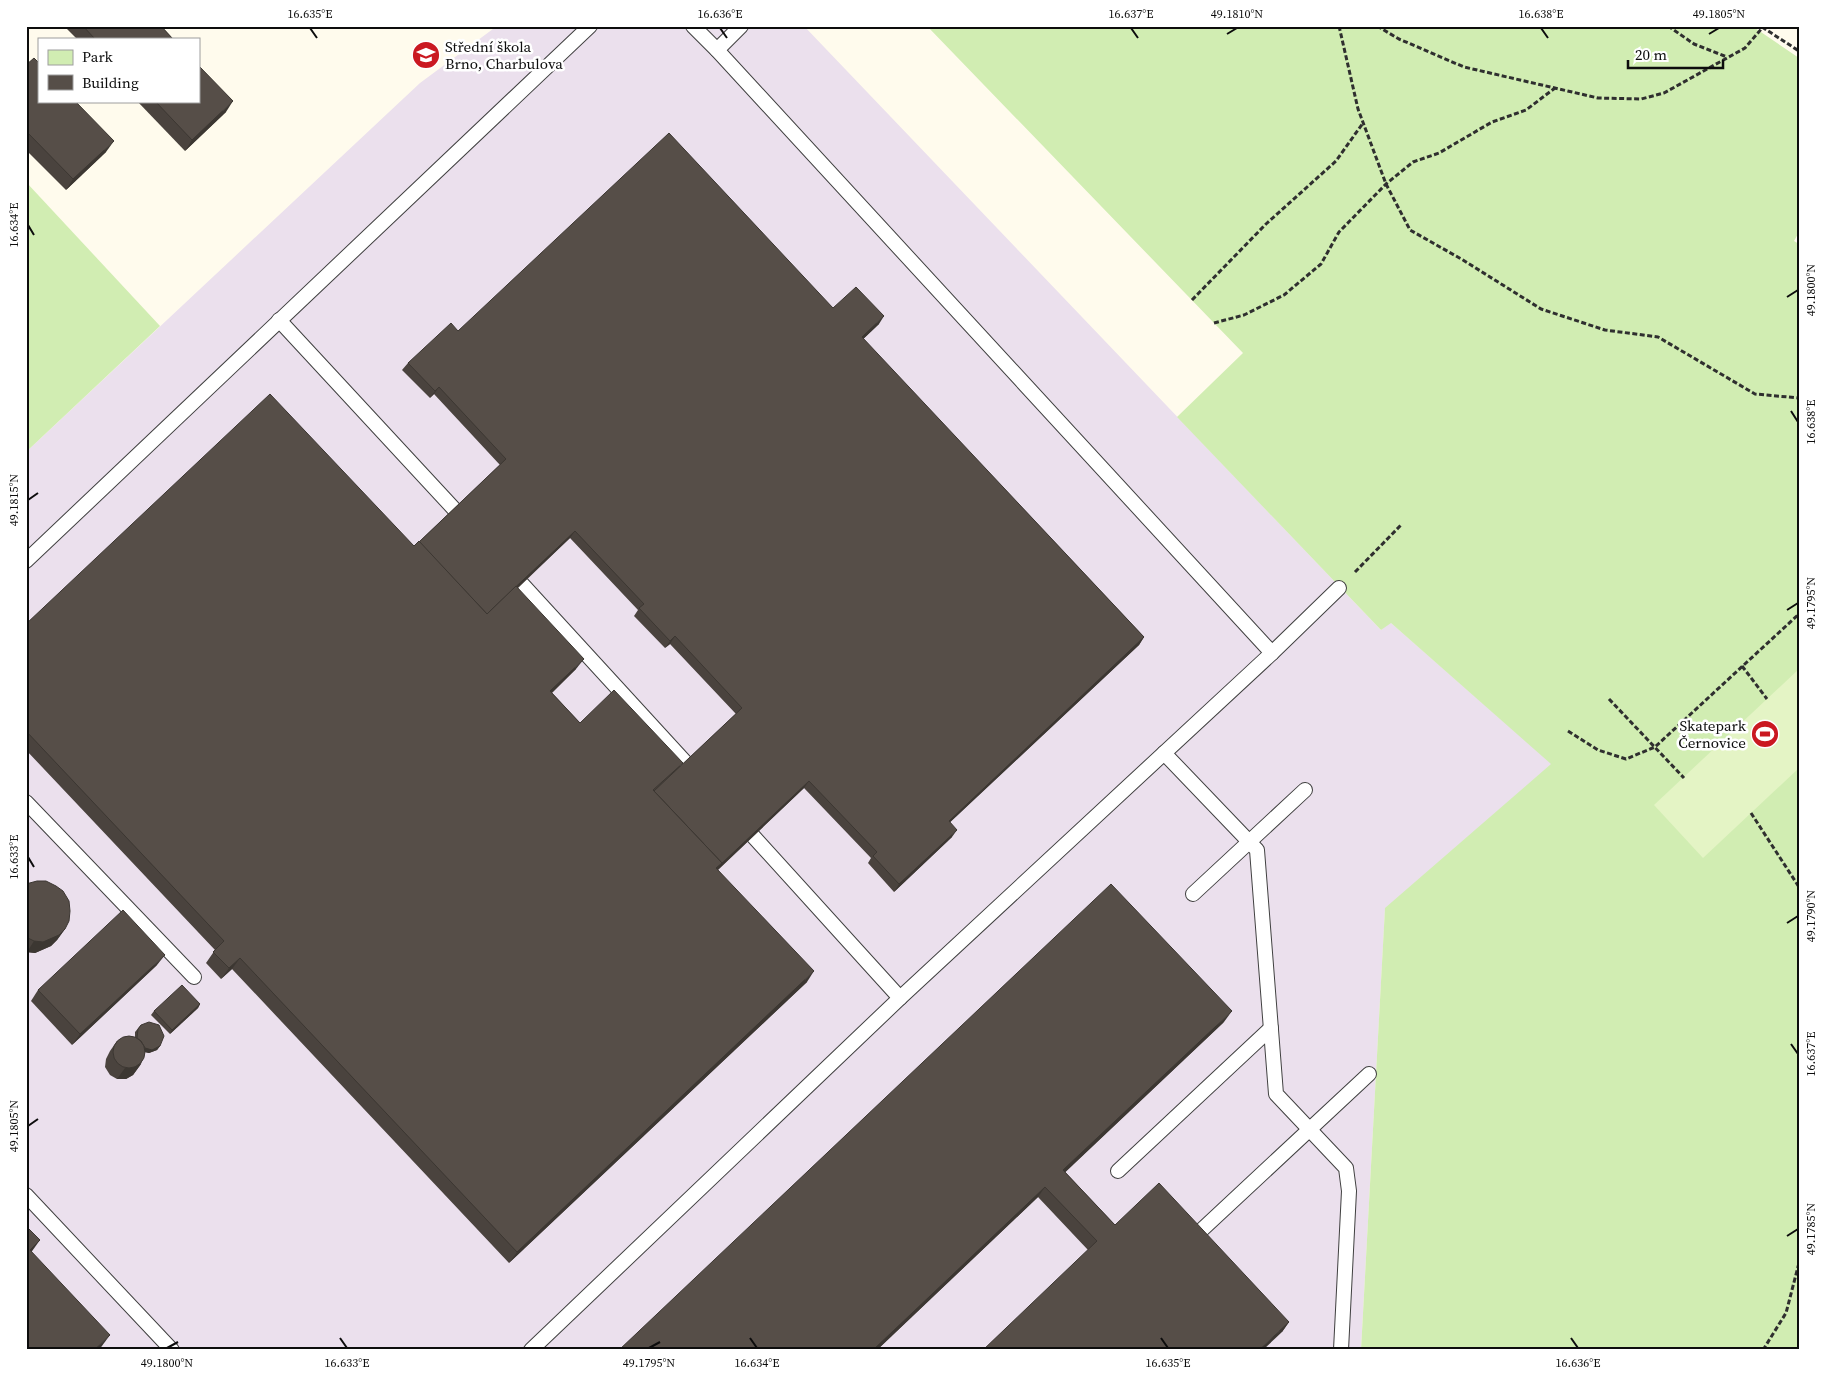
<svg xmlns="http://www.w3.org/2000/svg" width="1825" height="1376" viewBox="0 0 1825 1376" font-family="'Source Serif 4',serif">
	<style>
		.industrial { fill: #ebe0ed }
		.green { fill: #d1edb2 }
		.pitch { fill: #e4f4c5 }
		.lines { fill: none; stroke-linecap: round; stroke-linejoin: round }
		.service-casing { stroke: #404040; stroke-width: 16 }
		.path { stroke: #2f2f2f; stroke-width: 3; stroke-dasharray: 5 2.5; stroke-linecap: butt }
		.service { stroke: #fff; stroke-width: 14 }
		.wall { fill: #4a433e; fill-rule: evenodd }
		.shaded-wall { fill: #3c3732 }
		.building { fill: #564e48; stroke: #3c3732 }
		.ticks { fill: none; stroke: #0d0d0d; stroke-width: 2 }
		.labels { text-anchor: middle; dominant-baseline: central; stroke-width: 5; stroke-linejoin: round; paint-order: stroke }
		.poi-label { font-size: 15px; fill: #0d0d0d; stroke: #fff; text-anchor: start }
		.neatline { fill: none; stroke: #0d0d0d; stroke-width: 2 }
		.ticks-label { font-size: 12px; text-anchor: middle; fill: #0d0d0d }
	</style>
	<rect width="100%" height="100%" fill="#fffbed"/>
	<polygon class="industrial" points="497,26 804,26 1381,630 1390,622 1552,764 1385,909 1361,1350 26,1350 26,452 420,83"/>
	<g class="green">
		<polygon points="927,26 1752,26 1799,58 1799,232 1794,241 1799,244 1799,1350 1361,1350 1385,908 1551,764 1391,623 1381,630 1177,417 1243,353"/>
		<polygon points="26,182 160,326 26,452"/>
	</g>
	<polygon class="pitch" points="1799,669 1799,768 1703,858 1654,805"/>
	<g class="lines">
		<defs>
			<g id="service">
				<polyline points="693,26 717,50 1272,653"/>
				<polyline points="717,50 741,26"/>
				<polyline points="279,320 455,510"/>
				<polyline points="26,561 590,26"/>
				<polyline points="522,584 686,763"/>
				<polyline points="1164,753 1257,850 1276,1094 1346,1168 1349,1191 1341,1350"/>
				<polyline points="26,802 194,977"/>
				<polyline points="753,836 900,998"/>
				<polyline points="1193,894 1305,790"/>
				<polyline points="1118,1171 1271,1028"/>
				<polyline points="26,1195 172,1350"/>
				<polyline points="1193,1238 1369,1074"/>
				<polyline points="531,1350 900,998 1272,653 1339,588"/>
			</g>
		</defs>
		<use href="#service" class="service-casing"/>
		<g class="path">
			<polyline points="1339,26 1358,109 1386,184 1410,230 1463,260 1541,309 1605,330 1658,337 1755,394 1799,398"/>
			<polyline points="1377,26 1399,39 1464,67 1598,98 1641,99 1664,93 1745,48 1763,27"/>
			<polyline points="1668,26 1694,44 1727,57"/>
			<polyline points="1762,27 1799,51"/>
			<polyline points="1192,300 1266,224 1336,161 1363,123"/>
			<polyline points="1214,323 1244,315 1284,295 1321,264 1339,232 1386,184 1413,162 1439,153 1492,122 1526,110 1555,88"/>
			<polyline points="1355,572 1402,524"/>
			<polyline points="1742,666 1767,699"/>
			<polyline points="1609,699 1684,778"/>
			<polyline points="1568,731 1598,750 1626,759 1655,747 1799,614"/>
			<polyline points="1751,813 1799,887"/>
			<polyline points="1763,1350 1786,1313 1799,1263"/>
		</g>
		<use href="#service" class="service"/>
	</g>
	<g class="wall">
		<polygon points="67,26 161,26 173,39 77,39 66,28"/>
		<polygon points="26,65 106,152 66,190 26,150"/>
		<polygon points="137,101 199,101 226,112 185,151"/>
		<path d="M833 308 879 324 863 339 1144 637 1139 645 950 822 952 837 894 892 868 863 871 858 804 788 718 870 807 982 509 1263 232 969 221 979 206 963 215 950 26 750V624L414 546 419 542 500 465 434 394 430 398 402 370 408 363 458 331ZM570 538 638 610 634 616 665 648 670 644 736 714 681 766 580 723 552 693 576 669 518 588Z"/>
		<polygon points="26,884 65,929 57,940 51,946 35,953 26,952"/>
		<polygon points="157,965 72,1045 31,1001 38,990"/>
		<polygon points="200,1004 198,1008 170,1034 151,1015 154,1011"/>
		<polygon points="1224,1022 1065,1172 1115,1225 1289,1322 1282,1332 1088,1250 1038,1197 877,1350 619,1350"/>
		<polygon points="141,1025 160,1046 157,1050 149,1053 145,1052 141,1064 133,1075 126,1079 117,1079 110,1075 105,1067 106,1059 110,1051 117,1041 135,1037 135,1032"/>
	</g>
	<g class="shaded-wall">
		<polygon points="233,101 226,112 185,151 192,140"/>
		<polygon points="114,141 106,152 66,190 73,179"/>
		<polygon points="884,316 879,324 857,345 862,337"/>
		<polygon points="439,387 434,394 430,398 435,391"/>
		<polygon points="575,531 570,538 479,624 484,617"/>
		<polygon points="675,636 670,644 665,648 670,641"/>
		<polygon points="1144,637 1139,645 944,828 949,821"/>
		<polygon points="584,659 576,669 542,702 550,691"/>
		<polygon points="809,781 804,788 709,878 716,868"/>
		<polygon points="957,830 952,837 894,892 899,884"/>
		<polygon points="65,929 57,940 51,946 35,953 27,952 34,941"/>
		<polygon points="165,955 157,965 72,1045 80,1034"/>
		<polygon points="240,958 232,969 221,979 229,968"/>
		<polygon points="814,971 807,982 509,1263 517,1252"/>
		<polygon points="200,1004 198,1008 170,1034 172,1030"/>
		<polygon points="1232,1011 1224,1022 1056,1181 1063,1170"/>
		<polygon points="160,1046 157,1050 149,1053 140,1051 142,1047"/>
		<polygon points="141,1064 133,1075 126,1079 117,1079 125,1068"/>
		<polygon points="1045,1187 1038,1197 877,1350 873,1350"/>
		<polygon points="40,1240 30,1254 30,1250"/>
		<polygon points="1289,1322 1282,1332 1263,1350 1259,1350"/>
		<polygon points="110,1335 99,1350 94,1350"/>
	</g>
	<g class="building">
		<polygon points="83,26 161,26 173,39 95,39"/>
		<polygon points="34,58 39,63 39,101 75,101 114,141 73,179 26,131 26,65"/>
		<polygon points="199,66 233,101 192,140 155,101 199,101"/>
		<polygon points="669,133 833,308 856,287 884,316 862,337 1144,637 949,821 957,830 899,884 873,856 877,852 809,781 719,866 722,863 654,791 742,708 675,636 670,641 639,608 644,604 575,531 487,614 419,542 506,459 439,387 435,391 408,363 451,323 458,331"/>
		<polygon points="270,394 414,546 419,541 487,614 516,586 584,659 550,691 580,723 614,690 683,763 653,790 722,863 716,868 814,971 517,1252 240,958 229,968 213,952 224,941 26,731 26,624"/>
		<polygon points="37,881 46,881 56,886 63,891 69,901 70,911 69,921 65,929 59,935 43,942 34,941 26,937 26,884"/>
		<polygon points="1111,884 1232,1011 1063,1170 1115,1225 1159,1183 1289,1322 1259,1350 983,1350 1097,1241 1045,1187 873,1350 619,1350"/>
		<polygon points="123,910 165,955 80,1034 38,990"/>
		<polygon points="182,985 200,1004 172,1030 154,1011"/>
		<polygon points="149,1022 159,1025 164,1036 160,1046 152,1050 145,1048 141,1041 137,1038 138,1029 141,1025"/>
		<circle cx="129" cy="1052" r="16"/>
		<polygon points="26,1226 40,1240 30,1250 110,1335 94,1350 26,1350"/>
	</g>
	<path class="ticks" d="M310 28 317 38M720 28 727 38M1131 28 1138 38M1541 28 1548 38M1227 34 1237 28M1709 34 1719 28M28 225 34 235M1787 297 1798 290M1791 411 1798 422M28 500 38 493M1787 610 1798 603M28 857 34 867M1787 923 1798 916M1791 1044 1798 1054M28 1126 38 1119M1787 1236 1798 1229M340 1338 347 1348M750 1338 757 1348M1161 1338 1168 1348M1571 1338 1578 1348M167 1348 178 1342M649 1348 660 1342"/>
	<defs>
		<symbol id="school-disc" viewBox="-11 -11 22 22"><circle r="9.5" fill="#ca1821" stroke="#fff"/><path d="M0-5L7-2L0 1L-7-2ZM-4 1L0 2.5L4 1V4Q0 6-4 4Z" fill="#fff"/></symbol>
		<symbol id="stadium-disc" viewBox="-11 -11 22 22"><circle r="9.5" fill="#ca1821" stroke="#fff"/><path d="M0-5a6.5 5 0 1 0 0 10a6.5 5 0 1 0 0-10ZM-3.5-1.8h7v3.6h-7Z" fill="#fff"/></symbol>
	</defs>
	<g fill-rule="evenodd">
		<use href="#school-disc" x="410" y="39" width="32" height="32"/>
		<use href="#stadium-disc" x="1749" y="718" width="32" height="32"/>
	</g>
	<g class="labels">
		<g class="poi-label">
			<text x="445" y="46">Střední škola<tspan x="445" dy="17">Brno, Charbulova</tspan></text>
			<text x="1746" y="725" text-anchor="end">Skatepark<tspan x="1746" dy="17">Černovice</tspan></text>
		</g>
	</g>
	<rect width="1825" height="1376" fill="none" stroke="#ffffff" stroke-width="55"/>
	<rect x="38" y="38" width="162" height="65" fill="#ffffff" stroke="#9e9e9e"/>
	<rect x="48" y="50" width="25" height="15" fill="#d1edb2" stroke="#9e9e9e"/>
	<text x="82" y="62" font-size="15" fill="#0d0d0d">Park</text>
	<rect x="48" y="75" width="25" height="15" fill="#564e48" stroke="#9e9e9e"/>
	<text x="82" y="88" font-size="15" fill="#0d0d0d">Building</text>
	<path d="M1628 60v8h95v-8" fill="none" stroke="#0d0d0d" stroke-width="2.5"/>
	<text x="1635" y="60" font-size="15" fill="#0d0d0d" stroke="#ffffff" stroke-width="4" paint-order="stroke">20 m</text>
	<rect x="28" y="28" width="1770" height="1320" class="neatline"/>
	<g class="ticks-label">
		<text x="310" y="18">16.635°E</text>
		<text x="720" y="18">16.636°E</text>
		<text x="1131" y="18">16.637°E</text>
		<text x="1237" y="18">49.1810°N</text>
		<text x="1541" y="18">16.638°E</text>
		<text x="1719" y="18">49.1805°N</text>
		<text transform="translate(14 225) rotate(-90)" y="4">16.634°E</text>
		<text transform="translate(1811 290) rotate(-90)" y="4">49.1800°N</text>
		<text transform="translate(1811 422) rotate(-90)" y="4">16.638°E</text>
		<text transform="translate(14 500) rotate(-90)" y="4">49.1815°N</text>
		<text transform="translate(1811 603) rotate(-90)" y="4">49.1795°N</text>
		<text transform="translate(14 857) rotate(-90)" y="4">16.633°E</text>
		<text transform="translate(1811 916) rotate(-90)" y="4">49.1790°N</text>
		<text transform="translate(1811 1054) rotate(-90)" y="4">16.637°E</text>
		<text transform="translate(14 1126) rotate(-90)" y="4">49.1805°N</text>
		<text transform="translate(1811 1229) rotate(-90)" y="4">49.1785°N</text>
		<text x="167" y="1367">49.1800°N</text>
		<text x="347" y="1367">16.633°E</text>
		<text x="649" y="1367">49.1795°N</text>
		<text x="757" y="1367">16.634°E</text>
		<text x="1168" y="1367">16.635°E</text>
		<text x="1578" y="1367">16.636°E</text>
	</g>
</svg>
